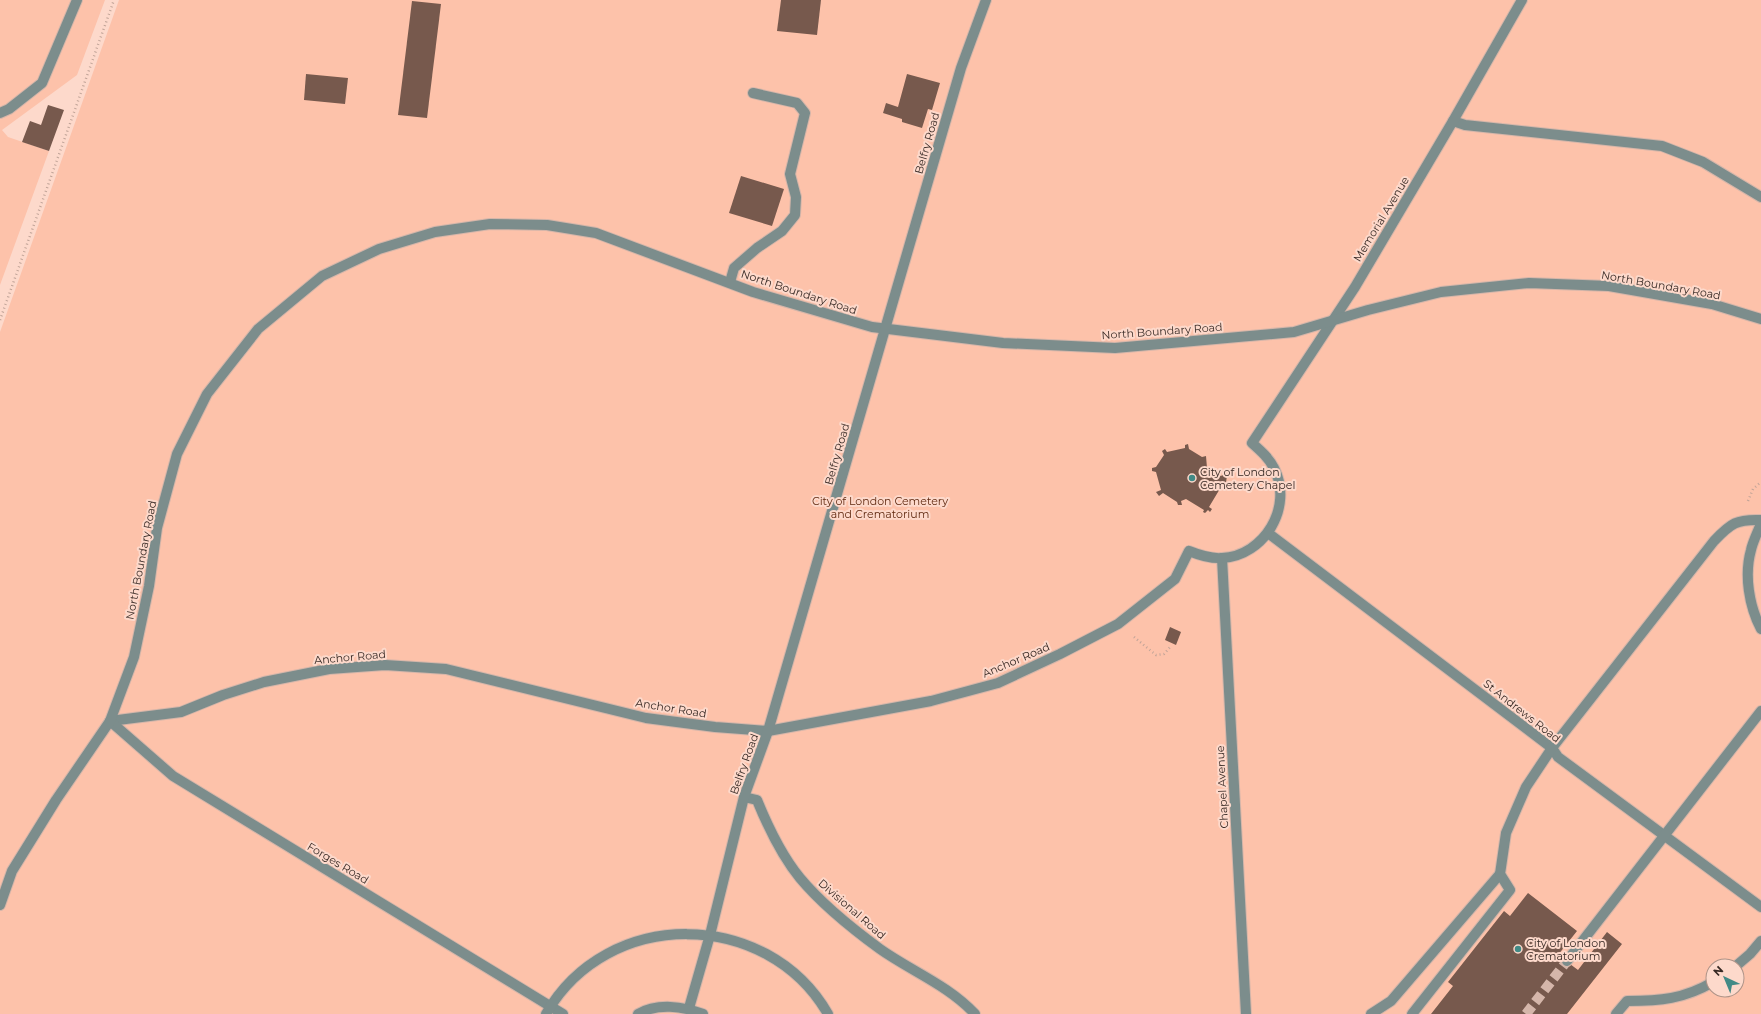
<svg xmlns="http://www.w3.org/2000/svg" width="1761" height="1014" viewBox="0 0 1761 1014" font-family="Montserrat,sans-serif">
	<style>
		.green { fill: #fdc2aa; fill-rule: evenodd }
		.building { fill: #77594d }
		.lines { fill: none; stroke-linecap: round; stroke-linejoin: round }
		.minor-tunnel { stroke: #d5b6aa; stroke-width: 10; stroke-dasharray: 10 5; stroke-linecap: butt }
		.minor-casing { stroke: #d5b6aa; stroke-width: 12 }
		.path { stroke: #c1a498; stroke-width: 2.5; stroke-dasharray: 1 3; stroke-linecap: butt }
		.minor { stroke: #7c8d8c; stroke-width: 10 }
		.poi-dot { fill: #428a86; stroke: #fdd9cb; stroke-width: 1.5 }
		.labels { text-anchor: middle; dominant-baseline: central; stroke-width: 4; stroke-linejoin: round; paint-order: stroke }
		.street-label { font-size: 11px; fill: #372924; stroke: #fdd9cb }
		.poi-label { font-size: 11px; fill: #372924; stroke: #fdd9cb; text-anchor: start }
		.park-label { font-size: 11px; fill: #612a11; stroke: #fdd9cb }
	</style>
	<rect width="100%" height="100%" fill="#fdd9cb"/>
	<g class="green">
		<polygon points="0,0 105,0 77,75 2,130 8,137 49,151 0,285"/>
		<path d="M119 0H1761V1014H0V332ZM1713 966H1737V990H1713Z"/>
	</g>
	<g class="building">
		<polygon points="781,0 821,0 817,35 777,31"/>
		<polygon points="412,1 441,4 427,118 398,115"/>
		<polygon points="306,74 348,78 345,104 304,100"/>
		<polygon points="907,74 940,83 932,110 928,109 922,128 902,122 902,119 883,113 886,103 898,107"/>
		<polygon points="48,105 64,110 49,151 22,142 30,121 41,125"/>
		<polygon points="741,176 784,189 772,226 729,213"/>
		<polygon points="1188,444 1189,449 1202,457 1206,456 1207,468 1221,476 1224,474 1227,475 1226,483 1224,482 1209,507 1212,509 1210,512 1208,510 1205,513 1203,512 1204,510 1186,499 1181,501 1182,505 1178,505 1177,502 1163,493 1159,496 1156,492 1161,490 1156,472 1152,471 1152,468 1156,467 1164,455 1162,451 1165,449 1167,452 1185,448 1185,445"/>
		<polygon points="1170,627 1181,632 1176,645 1165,640"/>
		<polygon points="1528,893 1577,931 1558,955 1578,970 1607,932 1622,944 1567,1014 1431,1014 1453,986 1448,982 1504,911 1510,916"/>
	</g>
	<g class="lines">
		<polyline class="minor-tunnel" points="1526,1014 1567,961"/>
		<defs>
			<g id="minor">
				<polyline points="0,113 9,109 42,83 77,0"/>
				<polyline points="1453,121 1465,125 1662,146 1703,162 1761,197"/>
				<polyline points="730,282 734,268 757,248 782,231 795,215 796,197 790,174 805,113 797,103 753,93"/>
				<path d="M1761 523C1758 532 1753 541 1751 550 1744 575 1749 606 1761 629"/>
				<polyline points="1268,533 1552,748 1558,757 1761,907"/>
				<polyline points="1222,558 1246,1014"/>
				<path d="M110 721 181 712 223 695 264 682 329 669 385 665 446 669 646 718 715 727 768 731 931 701 998 683 1060 654 1118 624 1175 579 1189 551C1199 555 1210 559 1222 558 1264 556 1294 507 1274 468 1269 458 1261 451 1252 443L1355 287 1453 121 1522 0"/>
				<polyline points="110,721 173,776 563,1014"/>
				<path d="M744 797 757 800C768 827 781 855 800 878 820 902 854 930 880 949 911 971 948 985 975 1014"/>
				<polyline points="0,905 12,871 56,800 110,721 134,657 149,586 157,528 177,454 207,394 258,329 322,276 379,249 435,232 490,224 547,225 596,233 753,292 872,327 1003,343 1115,348 1294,332 1368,310 1441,292 1529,283 1609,286 1712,304 1761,319"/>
				<polyline points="1567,961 1761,711"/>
				<polyline points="1736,966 1750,954 1761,941"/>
				<polyline points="689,1008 710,935 744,797 768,731 961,68 986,0"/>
				<path d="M546 1014C607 907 767 908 828 1014"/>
				<path d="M638 1014C657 1003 683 1006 703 1014"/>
				<polyline points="1371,1014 1391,1001 1500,874"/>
				<path d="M1412 1014 1510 890 1500 874 1506 833 1526 787 1552 748 1714 541C1731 523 1737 519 1761 520"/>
				<path d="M1616 1014 1627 1001C1660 1001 1684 999 1713 982"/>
			</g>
		</defs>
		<use href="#minor" class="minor-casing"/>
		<g class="path">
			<polyline points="0,320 114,0"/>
			<polyline points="1748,501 1753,489 1761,482"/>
			<polyline points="1134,637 1156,655 1164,654 1171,646"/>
		</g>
		<use href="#minor" class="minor"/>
	</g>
	<g class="poi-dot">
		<circle cx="1192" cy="478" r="4"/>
		<circle cx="1518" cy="949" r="4"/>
	</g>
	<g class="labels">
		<g class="street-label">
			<text transform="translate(927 143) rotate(-74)">Belfry Road</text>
			<text transform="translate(1381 219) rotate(-59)">Memorial Avenue</text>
			<text transform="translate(1661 285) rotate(10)">North Boundary Road</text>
			<text transform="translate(799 292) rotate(18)">North Boundary Road</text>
			<text transform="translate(1162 331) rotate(-4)">North Boundary Road</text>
			<text transform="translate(837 454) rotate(-74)">Belfry Road</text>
			<text transform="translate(141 560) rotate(-79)">North Boundary Road</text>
			<text transform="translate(350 657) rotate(-5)">Anchor Road</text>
			<text transform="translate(1016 660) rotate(-23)">Anchor Road</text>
			<text transform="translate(671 708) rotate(9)">Anchor Road</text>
			<text transform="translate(1522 711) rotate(38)">St Andrews Road</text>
			<text transform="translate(744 764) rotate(-70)">Belfry Road</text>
			<text transform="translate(1222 787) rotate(-93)">Chapel Avenue</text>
			<text transform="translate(338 863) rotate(31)">Forges Road</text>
			<text transform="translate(852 909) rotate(41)">Divisional Road</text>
		</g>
		<g class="poi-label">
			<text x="1200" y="472">City of London<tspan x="1200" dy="13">Cemetery Chapel</tspan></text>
			<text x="1526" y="943">City of London<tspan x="1526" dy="13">Crematorium</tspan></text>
		</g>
		<g class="park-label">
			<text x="880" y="501">City of London Cemetery<tspan x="880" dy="13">and Crematorium</tspan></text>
		</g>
	</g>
	<g transform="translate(1725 978) rotate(316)"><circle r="19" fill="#fdd9cb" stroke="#ae9388"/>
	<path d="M0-3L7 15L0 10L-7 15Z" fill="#428a86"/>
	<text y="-6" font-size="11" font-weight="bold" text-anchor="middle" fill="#372924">N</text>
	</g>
</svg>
